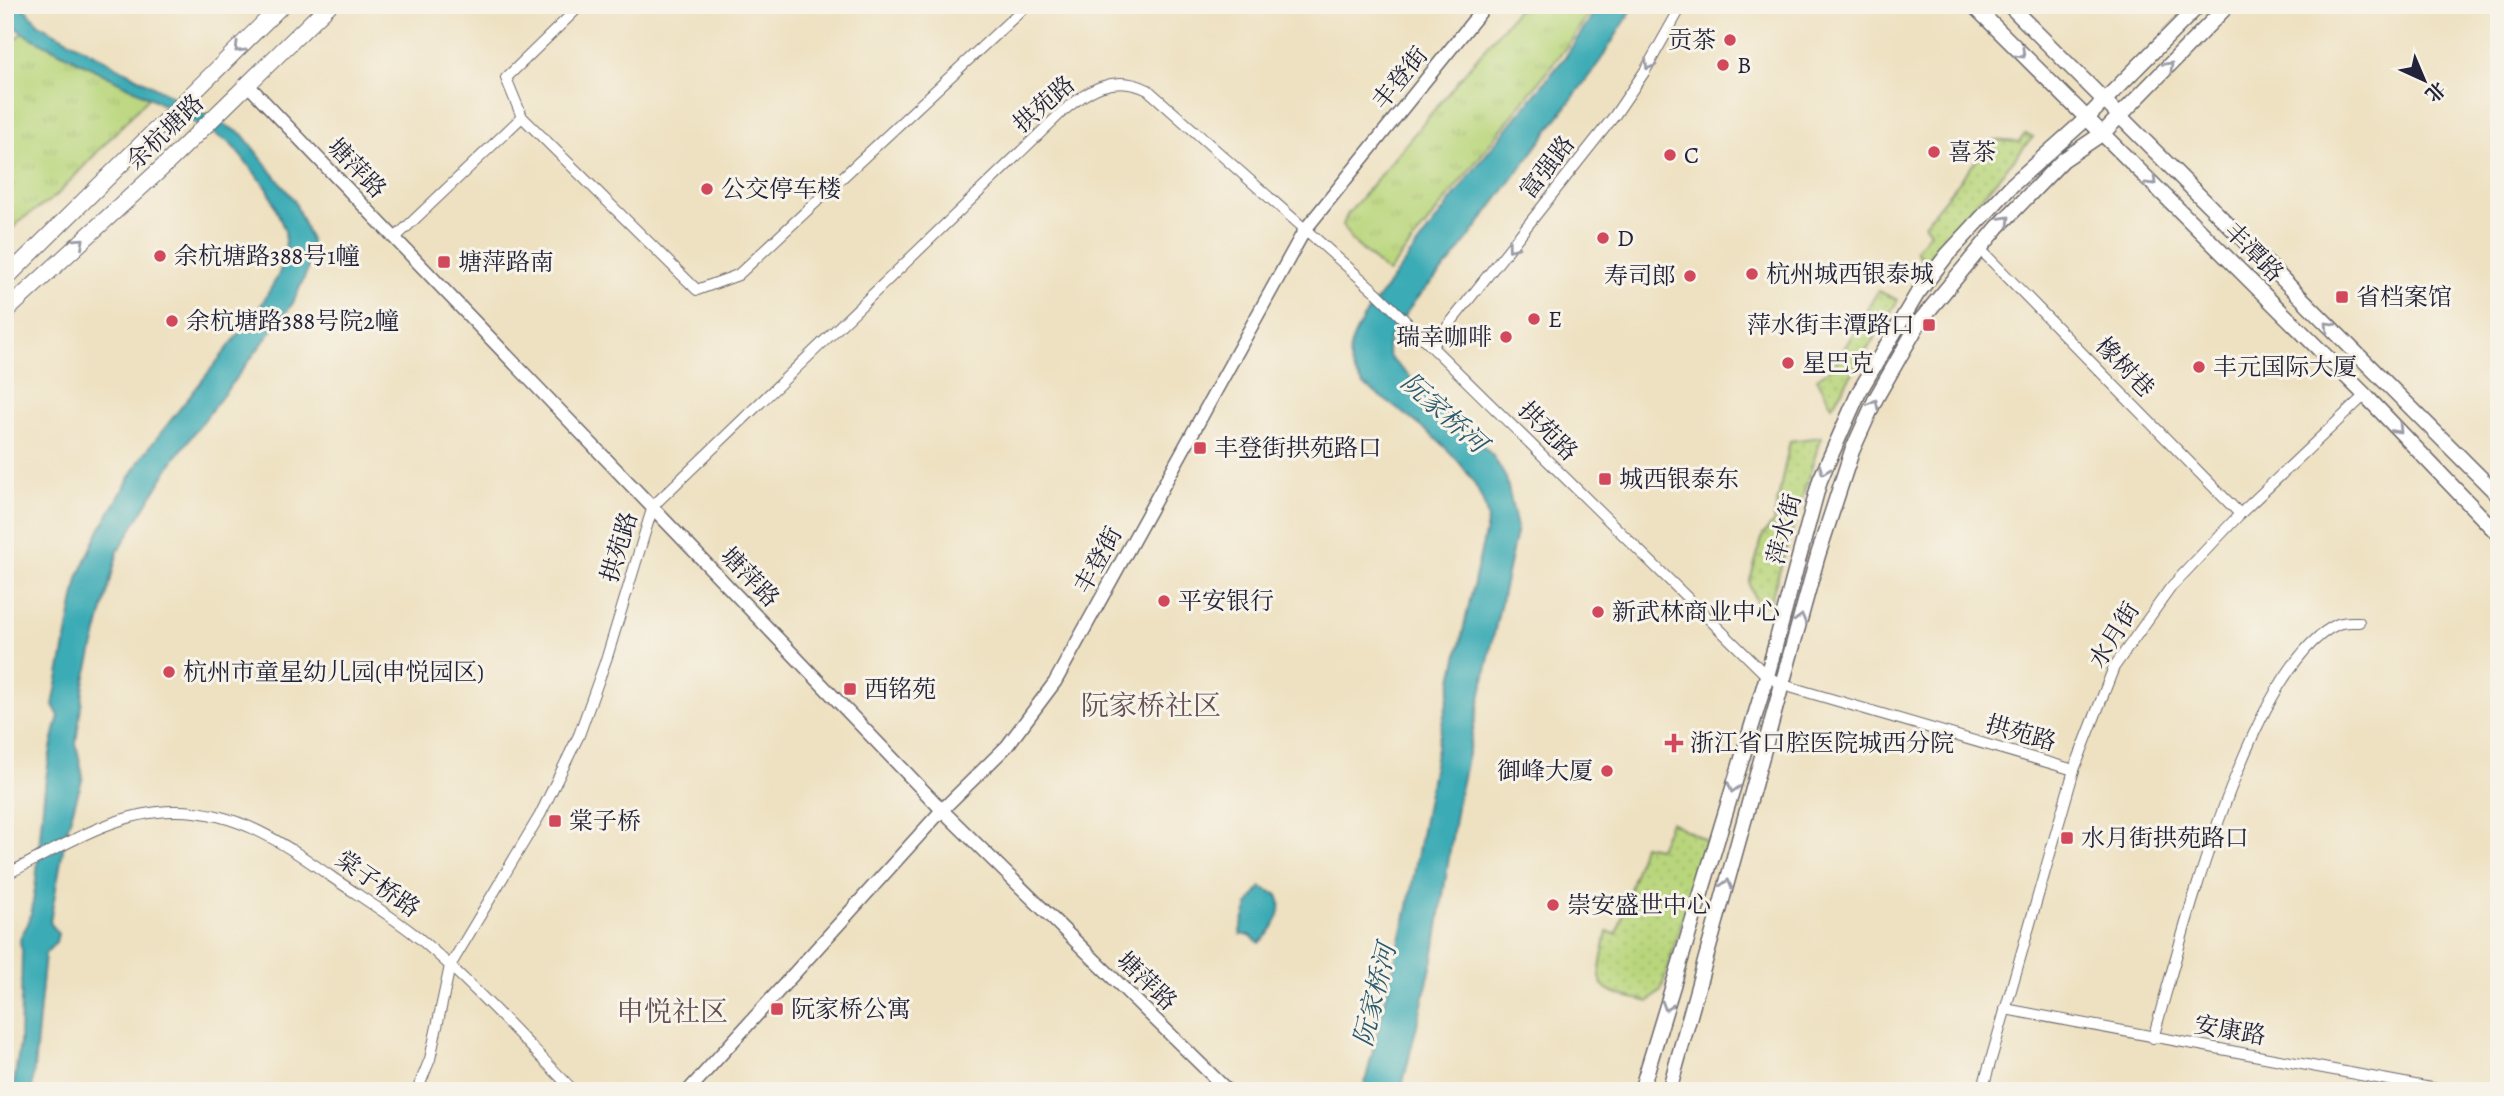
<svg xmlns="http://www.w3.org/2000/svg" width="2504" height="1096" viewBox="0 0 2504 1096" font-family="Alegreya,'Noto Serif SC',serif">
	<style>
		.grass { fill: url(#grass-dots); stroke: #6e7c5c; stroke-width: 2 }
		.park { fill: url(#park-tufts); stroke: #6e7c5c; stroke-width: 2 }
		.water { fill: #3aabb5; stroke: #2e6678; stroke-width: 2 }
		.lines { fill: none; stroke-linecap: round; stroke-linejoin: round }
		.minor-casing { stroke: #69656a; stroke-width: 12 }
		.tertiary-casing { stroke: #69656a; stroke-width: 15 }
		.secondary-casing { stroke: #69656a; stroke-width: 17 }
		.primary-casing { stroke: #69656a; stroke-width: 18 }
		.minor { stroke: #fff; stroke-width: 10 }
		.tertiary { stroke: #fff; stroke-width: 12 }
		.secondary { stroke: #fff; stroke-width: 14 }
		.primary { stroke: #fff; stroke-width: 16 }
		.oneway { stroke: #9c9ca7 }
		.poi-dot { fill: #d1495b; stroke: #f7f3e8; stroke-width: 2.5 }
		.labels { text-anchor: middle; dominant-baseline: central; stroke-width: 6; stroke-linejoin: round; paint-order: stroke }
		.poi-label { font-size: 24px; fill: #22223b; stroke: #f7f3e8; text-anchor: start }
		.street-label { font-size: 24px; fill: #22223b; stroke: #f7f3e8 }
		.water-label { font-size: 26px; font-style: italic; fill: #2c596c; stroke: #f7f3e8 }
		.quarter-label { font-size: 28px; fill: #644f55; stroke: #f7f3e8 }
	</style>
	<defs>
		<pattern id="grass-dots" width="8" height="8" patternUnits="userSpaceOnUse" patternTransform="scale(1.75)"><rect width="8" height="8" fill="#b9d67c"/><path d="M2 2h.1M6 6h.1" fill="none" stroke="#9fb76c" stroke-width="1.8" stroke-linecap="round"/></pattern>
		<pattern id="park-tufts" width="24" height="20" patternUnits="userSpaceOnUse" patternTransform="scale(1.75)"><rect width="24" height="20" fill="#b9d67c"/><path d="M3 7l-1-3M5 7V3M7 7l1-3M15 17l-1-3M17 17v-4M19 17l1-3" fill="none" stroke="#9fb76c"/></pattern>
	</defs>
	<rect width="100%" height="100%" fill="#f7f3e8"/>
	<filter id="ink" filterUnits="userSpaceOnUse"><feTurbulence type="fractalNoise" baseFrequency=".0143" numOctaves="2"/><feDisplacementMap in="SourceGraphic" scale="14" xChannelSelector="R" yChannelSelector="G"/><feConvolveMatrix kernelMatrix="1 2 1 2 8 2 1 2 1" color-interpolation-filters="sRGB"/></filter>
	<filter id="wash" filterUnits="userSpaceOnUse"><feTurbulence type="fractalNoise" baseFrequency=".00686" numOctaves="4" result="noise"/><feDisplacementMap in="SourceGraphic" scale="28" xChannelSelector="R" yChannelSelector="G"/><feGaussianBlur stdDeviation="1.57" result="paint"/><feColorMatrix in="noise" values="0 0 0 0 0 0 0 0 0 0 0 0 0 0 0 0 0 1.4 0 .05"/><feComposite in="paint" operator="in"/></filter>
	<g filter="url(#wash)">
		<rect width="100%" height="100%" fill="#eee1c1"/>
		<g class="grass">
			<polygon points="2025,134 2033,137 1925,264 1916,250 1930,232 1924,224 1993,140 2019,142"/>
			<polygon points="1878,291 1898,300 1832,406 1817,378 1834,366"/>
			<polygon points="1821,437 1769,605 1757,603 1749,584 1763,535 1773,523 1790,441"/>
			<path d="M1670 822 1706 840 1661 991 1649 1002C1590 989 1596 988 1607 932L1617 934 1643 845 1659 848Z"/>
		</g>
		<g class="park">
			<polygon points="1521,5 1594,5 1571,41 1388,273 1351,240 1343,225 1347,215"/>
			<polygon points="22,33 149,97 55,197 22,219 5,236 5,50"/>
		</g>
		<g class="water">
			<path d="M5 5H21L40 25 242 134 294 200 311 241V262L293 303 173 461 118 551 84 684 76 743 83 777 66 833 50 922 58 934 56 942 45 954 32 1091H13L20 1043 22 950C16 934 25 934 29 921 32 912 33 899 35 889 42 831 42 773 59 716L53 705 78 578 97 535 141 458 260 307 278 276 286 253 285 231 268 189 230 143 149 97 22 33 5 17Z"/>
			<path d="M1599 5H1635L1600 61 1453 259 1417 298 1390 336 1387 348 1390 358 1493 456 1506 478 1517 528 1458 800 1433 959 1401 1091H1363L1408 907 1438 742 1488 520C1477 458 1412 420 1364 385 1341 358 1348 346 1364 317L1476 167 1566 56Z"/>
			<path d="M1261 887 1278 895C1286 910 1272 933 1259 943L1250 935H1241L1240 931 1248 905Z"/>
		</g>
	</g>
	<g filter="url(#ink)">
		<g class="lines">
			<defs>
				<g id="minor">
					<polyline points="581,5 506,78 522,117 697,290 738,275 1027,5"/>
					<polyline points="395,238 522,117"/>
					<polyline points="1980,249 2240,514"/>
					<polyline points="1432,346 1615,115 1645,71 1682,5"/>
					<path d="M5 878 11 872C61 847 116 811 174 811 238 810 286 845 336 880 364 899 393 917 419 938 474 985 523 1039 574 1091"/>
					<polyline points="2005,1009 2447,1091"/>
					<path d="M2153 1038C2181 944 2248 665 2338 624 2345 621 2352 622 2359 622"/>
					<path d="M417 1091 430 1059 450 966 540 815 579 735 607 657 653 506 1062 112C1088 90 1114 73 1148 90L1377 293 1767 676 1783 685 2074 770"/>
					<polyline points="1982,1091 2074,770 2114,667 2171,587 2240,514 2365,395"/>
				</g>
				<g id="tertiary">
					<polyline points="248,85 942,810 1228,1091"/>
					<polyline points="688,1091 942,810 1007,746 1055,682 1304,231 1486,5"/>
				</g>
				<g id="secondary">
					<polyline points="1973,5 2365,395 2499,535"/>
					<polyline points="2009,5 2499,496"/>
					<polyline points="1641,1091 1767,676 1820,480 1859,392 1917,294 1947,255 2012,185 2086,119 2199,5"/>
					<polyline points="1669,1091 1818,555 1852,451 1876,398 1920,321 1998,227 2063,160 2103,133 2228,5"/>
				</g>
				<g id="primary">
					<polyline points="5,279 282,5"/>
					<polyline points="5,312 164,166 329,5"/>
				</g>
			</defs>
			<use href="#minor" class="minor-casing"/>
			<use href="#tertiary" class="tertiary-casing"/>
			<use href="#secondary" class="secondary-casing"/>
			<use href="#primary" class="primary-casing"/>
			<use href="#minor" class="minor"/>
			<use href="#tertiary" class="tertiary"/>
			<use href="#secondary" class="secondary"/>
			<use href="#primary" class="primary"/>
		</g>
		<defs><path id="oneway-chevron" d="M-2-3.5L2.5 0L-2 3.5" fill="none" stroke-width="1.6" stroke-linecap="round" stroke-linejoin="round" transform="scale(1.75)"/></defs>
		<g class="oneway">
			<use href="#oneway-chevron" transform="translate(239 48) rotate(135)"/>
			<use href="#oneway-chevron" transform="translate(2021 54) rotate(45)"/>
			<use href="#oneway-chevron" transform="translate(1649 65) rotate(121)"/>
			<use href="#oneway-chevron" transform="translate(2169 66) rotate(-46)"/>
			<use href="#oneway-chevron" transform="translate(2152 181) rotate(45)"/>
			<use href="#oneway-chevron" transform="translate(2006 220) rotate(-46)"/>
			<use href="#oneway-chevron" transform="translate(80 242) rotate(-42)"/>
			<use href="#oneway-chevron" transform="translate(1512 247) rotate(127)"/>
			<use href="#oneway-chevron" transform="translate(2329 326) rotate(-134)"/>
			<use href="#oneway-chevron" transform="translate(1874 404) rotate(-64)"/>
			<use href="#oneway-chevron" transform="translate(2398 429) rotate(46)"/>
			<use href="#oneway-chevron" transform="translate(1824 470) rotate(111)"/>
			<use href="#oneway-chevron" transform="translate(1801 619) rotate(-75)"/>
			<use href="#oneway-chevron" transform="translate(1733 788) rotate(107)"/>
			<use href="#oneway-chevron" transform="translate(1727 884) rotate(-74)"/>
			<use href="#oneway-chevron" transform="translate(1667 1006) rotate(107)"/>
		</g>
	</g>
	<g class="poi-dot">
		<circle cx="1730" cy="40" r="7"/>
		<circle cx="1723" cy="65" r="7"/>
		<circle cx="1934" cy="152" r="7"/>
		<circle cx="1670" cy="155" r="7"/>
		<circle cx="707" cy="189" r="7"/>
		<circle cx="1603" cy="238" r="7"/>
		<circle cx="160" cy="256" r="7"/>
		<rect x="437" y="255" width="14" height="14" rx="3.5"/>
		<circle cx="1752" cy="274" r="7"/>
		<circle cx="1690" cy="276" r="7"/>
		<rect x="2335" y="290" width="14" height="14" rx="3.5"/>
		<circle cx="1534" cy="319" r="7"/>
		<circle cx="172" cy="321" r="7"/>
		<rect x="1922" y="318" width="14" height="14" rx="3.5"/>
		<circle cx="1506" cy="337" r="7"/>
		<circle cx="1788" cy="363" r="7"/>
		<circle cx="2199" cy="367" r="7"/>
		<rect x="1193" y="441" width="14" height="14" rx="3.5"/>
		<rect x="1598" y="472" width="14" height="14" rx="3.5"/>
		<circle cx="1164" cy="601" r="7"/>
		<circle cx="1598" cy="612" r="7"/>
		<circle cx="169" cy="672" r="7"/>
		<rect x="843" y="682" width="14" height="14" rx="3.5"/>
		<path d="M1670.5 732.5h7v7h7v7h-7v7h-7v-7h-7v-7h7z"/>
		<circle cx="1607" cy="771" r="7"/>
		<rect x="548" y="814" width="14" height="14" rx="3.5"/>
		<rect x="2060" y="831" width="14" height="14" rx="3.5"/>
		<circle cx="1553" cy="905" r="7"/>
		<rect x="770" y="1002" width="14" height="14" rx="3.5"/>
	</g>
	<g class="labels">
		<g class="poi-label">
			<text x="1716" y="40" text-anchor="end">贡茶</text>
			<text x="1737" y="65">B</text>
			<text x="1948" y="152">喜茶</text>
			<text x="1684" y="155">C</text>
			<text x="721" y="189">公交停车楼</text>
			<text x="1617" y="238">D</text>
			<text x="174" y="256">余杭塘路388号1幢</text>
			<text x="458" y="262">塘萍路南</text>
			<text x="1766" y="274">杭州城西银泰城</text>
			<text x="1676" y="276" text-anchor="end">寿司郎</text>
			<text x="2356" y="297">省档案馆</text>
			<text x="1548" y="319">E</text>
			<text x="186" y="321">余杭塘路388号院2幢</text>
			<text x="1915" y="325" text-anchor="end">萍水街丰潭路口</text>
			<text x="1492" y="337" text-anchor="end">瑞幸咖啡</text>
			<text x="1802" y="363">星巴克</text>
			<text x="2213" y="367">丰元国际大厦</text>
			<text x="1214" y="448">丰登街拱苑路口</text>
			<text x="1619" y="479">城西银泰东</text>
			<text x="1178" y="601">平安银行</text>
			<text x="1612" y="612">新武林商业中心</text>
			<text x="183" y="672">杭州市童星幼儿园(申悦园区)</text>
			<text x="864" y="689">西铭苑</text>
			<text x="1690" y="743">浙江省口腔医院城西分院</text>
			<text x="1593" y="771" text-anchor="end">御峰大厦</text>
			<text x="569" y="821">棠子桥</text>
			<text x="2081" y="838">水月街拱苑路口</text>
			<text x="1567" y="905">崇安盛世中心</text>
			<text x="791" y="1009">阮家桥公寓</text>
		</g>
		<g class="street-label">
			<text transform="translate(1400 78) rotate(-51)">丰登街</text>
			<text transform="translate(1044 104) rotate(-41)">拱苑路</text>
			<text transform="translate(165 132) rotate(-44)">余杭塘路</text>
			<text transform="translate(1547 167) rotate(-52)">富强路</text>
			<text transform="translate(357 168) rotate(46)">塘萍路</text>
			<text transform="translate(2254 252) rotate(45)">丰潭路</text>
			<text transform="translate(2125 367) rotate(46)">橡树巷</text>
			<text transform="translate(1548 431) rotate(45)">拱苑路</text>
			<text transform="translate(1784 529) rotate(-75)">萍水街</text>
			<text transform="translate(619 547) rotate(-73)">拱苑路</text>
			<text transform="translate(1098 560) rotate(-61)">丰登街</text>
			<text transform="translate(750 577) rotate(46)">塘萍路</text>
			<text transform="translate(2114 635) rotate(-58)">水月街</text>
			<text transform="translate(2021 733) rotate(16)">拱苑路</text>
			<text transform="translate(378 884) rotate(35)">棠子桥路</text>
			<text transform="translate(1147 981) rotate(44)">塘萍路</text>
			<text transform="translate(2230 1030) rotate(10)">安康路</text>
		</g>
		<g class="water-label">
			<text transform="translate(1444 413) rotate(42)">阮家桥河</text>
			<text transform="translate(1375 995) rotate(-76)">阮家桥河</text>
		</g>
		<g class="quarter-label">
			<text x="1151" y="706">阮家桥社区</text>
			<text x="672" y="1012">申悦社区</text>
		</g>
	</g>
	<rect width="2504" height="1096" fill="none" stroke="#f7f3e8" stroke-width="28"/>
	<g transform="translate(2424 80) rotate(136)" stroke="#f7f3e8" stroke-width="5" paint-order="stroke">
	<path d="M0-5L12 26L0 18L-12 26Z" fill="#22223b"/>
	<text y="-10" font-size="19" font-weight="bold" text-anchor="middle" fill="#22223b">北</text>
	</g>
</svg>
